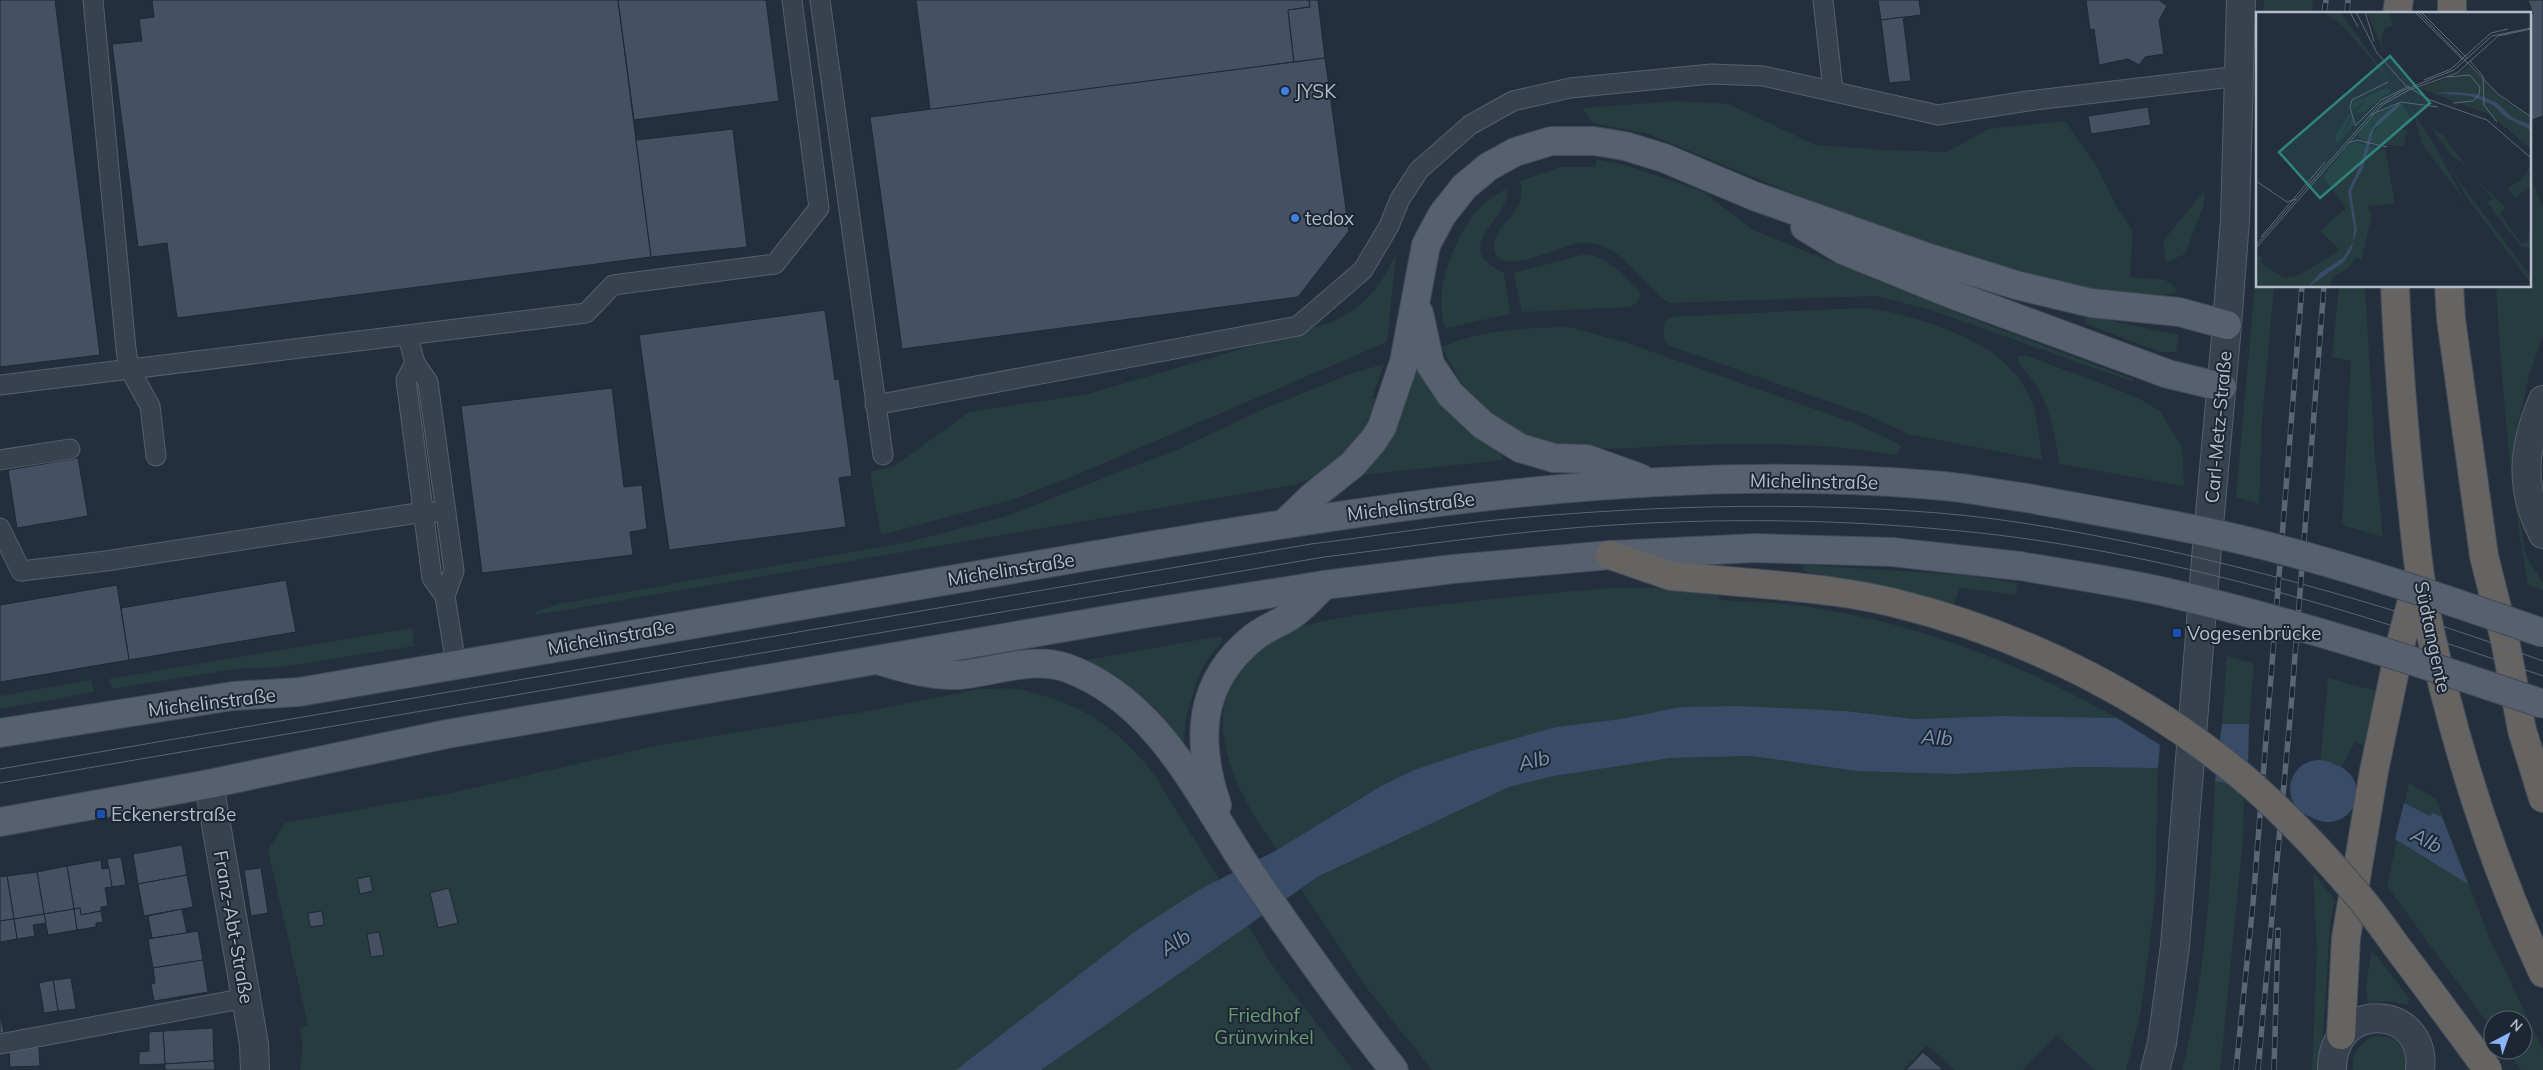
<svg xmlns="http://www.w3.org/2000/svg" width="2543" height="1070" viewBox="0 0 2543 1070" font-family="Mulish,sans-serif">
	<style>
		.green { fill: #263c3f }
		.water { fill: #394c67 }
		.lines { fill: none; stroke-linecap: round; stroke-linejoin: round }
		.river { stroke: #394c67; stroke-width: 58 }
		.building { fill: #455162; stroke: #1f2835 }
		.service-casing { stroke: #565f6c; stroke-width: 21 }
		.minor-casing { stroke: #565f6c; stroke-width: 30 }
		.tertiary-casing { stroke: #565f6c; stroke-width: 30 }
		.primary-casing { stroke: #414a57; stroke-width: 30 }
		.trunk-casing { stroke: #434c59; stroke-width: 30 }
		.service { stroke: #38414e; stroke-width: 19 }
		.minor { stroke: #38414e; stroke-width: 28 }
		.tertiary { stroke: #38414e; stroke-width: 28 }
		.primary { stroke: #56606e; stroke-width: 28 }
		.trunk { stroke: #656462; stroke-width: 28 }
		.tram { stroke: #5a6575; stroke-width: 1 }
		.rail-casing { stroke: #5a6575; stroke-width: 5.5 }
		.rail { stroke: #1d2633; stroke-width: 4; stroke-dasharray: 11; stroke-linecap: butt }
		.primary-bridge-casing { stroke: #414a57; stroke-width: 30; stroke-linecap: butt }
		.trunk-bridge-casing { stroke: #434c59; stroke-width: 30; stroke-linecap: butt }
		.primary-bridge { stroke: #56606e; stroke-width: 28 }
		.trunk-bridge { stroke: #656462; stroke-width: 28 }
		.shop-dot { fill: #3f7fe0; stroke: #1d2633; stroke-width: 2 }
		.transit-dot { fill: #1a4fb4; stroke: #1d2633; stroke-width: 2 }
		.labels { text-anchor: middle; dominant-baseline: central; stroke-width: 4; stroke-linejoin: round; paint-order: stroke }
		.poi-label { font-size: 19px; fill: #b4bcc9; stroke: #1d2633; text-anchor: start }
		.street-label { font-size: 19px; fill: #b4bcc9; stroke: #1d2633 }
		.park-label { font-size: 19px; fill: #6b9a76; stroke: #1d2633 }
		.water-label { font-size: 20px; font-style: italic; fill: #7c92b1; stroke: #1d2633 }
		.inset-road { fill: none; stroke: #5e6776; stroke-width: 1 }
		.view { fill: #308480; fill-opacity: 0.15; stroke: #308480; stroke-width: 2.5 }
		.inset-edge { fill: none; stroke: #b4bcc9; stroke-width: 2.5 }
	</style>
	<rect width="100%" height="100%" fill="#242f3e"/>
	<g class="green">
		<polygon points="2264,0 2313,0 2312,14 2263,14"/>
		<polygon points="1677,101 1729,104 1815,145 1885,150 1947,152 1988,129 2065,121 2097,167 2117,208 2133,231 2130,277 2165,280 2175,287 2177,293 2168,295 2143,294 2086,288 2024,275 1868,224 1648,134 1593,123 1582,108"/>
		<path d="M1596 159 1628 166 1702 191 1753 230 1965 316 2133 379V382L1931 310 1876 296 1669 303C1640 284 1621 239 1580 243 1562 244 1498 280 1494 249 1491 223 1530 213 1520 181L1561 167H1596Z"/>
		<path d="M2529 184H2533L2543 207V336L2529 375 2518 425 2513 477 2526 556 2543 583V590L2528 585C2510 486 2502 386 2496 286H2529Z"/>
		<path d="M1507 188C1512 219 1446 246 1504 273L1510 314 1446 328C1430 294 1457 230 1482 206 1489 199 1499 193 1507 188Z"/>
		<polygon points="2204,191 2204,204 2185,254 2166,262 2163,241"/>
		<path d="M1585 254C1606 256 1623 275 1638 289L1640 295 1637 303 1629 307 1522 312 1514 273Z"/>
		<path d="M1396 255 1387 342 1069 478 1014 499 881 535 870 472 896 465 969 412 1088 394 1333 322C1370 301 1376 292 1396 255Z"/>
		<polygon points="2257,262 2257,286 2274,286 2262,422 2259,504 2236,497"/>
		<polygon points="2339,286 2365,286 2375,457 2383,537 2342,525 2351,361 2332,357"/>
		<path d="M1836 309C1849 309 1862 308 1874 309 1890 311 1904 316 1919 320 1964 334 2014 355 2032 403 2039 421 2039 442 2042 460L1908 434 1867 415 1670 346 1663 339 1665 322 1670 317Z"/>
		<polygon points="2088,316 2179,335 2176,352 2160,352 2086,324 2084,321"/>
		<path d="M1569 327 1627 343 1857 424 1897 443 1902 447 1895 455C1825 442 1754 444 1683 445 1630 447 1571 457 1521 435 1483 417 1459 384 1442 347 1481 329 1527 328 1569 327Z"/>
		<path d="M2019 356H2027L2134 396 2159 410 2180 444 2183 457 2184 486 2060 464C2055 438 2051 412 2038 388 2032 378 2023 369 2017 359Z"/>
		<path d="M1384 364 1372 398 1378 400C1360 439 1336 471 1294 485L536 615 534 612 559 604 908 542 1004 517 1181 448 1257 412 1347 375Z"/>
		<polygon points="1417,364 1472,433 1500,453 1503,460 1362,475 1395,423 1412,385"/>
		<polygon points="1806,565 1964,575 2017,583 2016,595 1960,588 1953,605 1876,584 1805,572 1803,569"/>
		<path d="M1615 588H1655L1719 592V600C1747 602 1776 602 1803 606 1917 623 2017 662 2117 718L2001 716 1914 719 1846 711 1680 707 1621 719 1556 727 1414 770 1381 786 1277 850C1241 799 1197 725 1242 667 1250 657 1260 645 1271 638 1308 618 1387 611 1430 606 1492 599 1553 592 1615 588Z"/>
		<polygon points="412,628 414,646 282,667 241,668 112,689 109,679"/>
		<path d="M1220 636 1223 639 1206 662 1197 680 1186 718 1184 742C1173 736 1165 719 1156 710 1134 691 1106 677 1082 661Z"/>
		<polygon points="2227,656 2254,664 2249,724 2222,724"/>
		<polygon points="2328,678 2376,691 2364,746 2355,742 2337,775 2320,765"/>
		<polygon points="91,680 94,692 0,709 0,696"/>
		<path d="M980 689C991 689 1003 688 1015 689 1023 689 1033 693 1041 695 1090 708 1125 736 1155 776L1276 971 1353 1070H300L303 1046 300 1028 308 1025 268 850 285 823 451 793 659 745 869 711Z"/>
		<polygon points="1751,756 1857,771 2075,767 2158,768 2155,899 2141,1010 2126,1070 2095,1070 2056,1035 2023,1070 1955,1070 1927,1045 1904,1070 1432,1070 1366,987 1301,889 1319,876 1394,839 1508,787 1554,776 1671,758"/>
		<path d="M2215 781 2244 787 2243 838 2223 1043 2220 1070H2182C2206 977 2211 877 2215 781Z"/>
		<polygon points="2409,783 2436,799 2489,937 2543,1050 2543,1070 2521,1070 2507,1050 2523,1050 2523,1020 2493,1020 2493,1031 2387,886"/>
		<polygon points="2313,872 2335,901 2330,923 2321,1070 2312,1070 2317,951"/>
		<path d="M2372 950 2409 998 2408 1005C2393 1002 2384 998 2368 1004L2366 985Z"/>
		<path d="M2372 1037C2400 1034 2404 1047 2409 1070H2353C2351 1054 2359 1045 2372 1037Z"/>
	</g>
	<g class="water">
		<polygon points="1740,706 1846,711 1914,719 2001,716 2117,718 2160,745 2158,768 2075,767 1956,774 1857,771 1751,756 1671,758 1554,776 1509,787 1319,876 1041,1070 956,1070 1137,930 1199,890 1277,850 1381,786 1414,770 1471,751 1556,727 1621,719 1680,707"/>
		<polygon points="2222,724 2249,724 2248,767 2244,787 2215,781"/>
		<polygon points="2404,803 2430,816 2433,813 2442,817 2468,884 2395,839"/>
	</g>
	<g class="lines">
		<polyline class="river" points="2319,789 2328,793"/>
	</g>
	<g class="building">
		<polygon points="0,0 55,0 100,355 0,367"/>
		<polygon points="152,0 618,0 651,257 177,318 167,243 138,247 112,44 142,41 139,19 154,17"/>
		<polygon points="618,0 766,0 779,101 634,120"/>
		<polygon points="916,0 1309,0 1310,7 1288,10 1294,62 930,110"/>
		<polygon points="1309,0 1318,0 1325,58 1294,62 1288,10 1310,7"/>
		<polygon points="1878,0 1919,0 1921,15 1881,20"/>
		<polygon points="2086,0 2159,0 2167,6 2159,20 2164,54 2145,57 2139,65 2128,59 2099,65 2094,29 2090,30"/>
		<polygon points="2528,0 2543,0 2543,116 2529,121 2529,16 2533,14"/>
		<polygon points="1903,17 1911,81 1889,83 1881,20"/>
		<polygon points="1325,58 1349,231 1298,297 902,349 870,117"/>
		<polygon points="2148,107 2151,125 2091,134 2088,116"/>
		<polygon points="733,129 747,247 651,257 636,140"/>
		<polygon points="825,310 835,380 839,379 852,476 839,478 846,527 669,550 639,335"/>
		<polygon points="612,388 624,487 642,485 647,529 630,532 633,555 482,573 461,406"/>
		<polygon points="78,458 88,516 17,528 8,470"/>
		<polygon points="286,580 296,632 129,660 121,608"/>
		<polygon points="117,585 129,660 0,682 0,605"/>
		<polygon points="182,845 187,875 138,884 133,854"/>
		<polygon points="121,857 126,885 112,887 107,859"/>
		<polygon points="101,860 102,869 109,868 112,887 105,888 108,906 101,907 101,911 81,915 80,908 74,909 67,866"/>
		<polygon points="67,866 74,909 44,914 37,872"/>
		<polygon points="261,868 268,913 251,916 244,870"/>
		<polygon points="37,872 44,914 14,919 7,876"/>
		<polygon points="187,875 193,907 144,916 138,884"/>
		<polygon points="7,876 14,919 0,921 0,877"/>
		<polygon points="370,876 373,891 360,894 357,879"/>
		<polygon points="449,888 458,923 438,928 430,893"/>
		<polygon points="80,908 81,915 101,911 103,922 96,923 96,927 77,930 74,909"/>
		<polygon points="74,909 77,930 48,935 44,914"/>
		<polygon points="182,909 187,933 152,938 148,916"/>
		<polygon points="322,911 324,925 310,927 308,913"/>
		<polygon points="44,914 46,923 33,925 35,936 17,939 14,919"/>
		<polygon points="14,919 17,939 0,942 0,921"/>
		<polygon points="198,931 203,960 153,968 148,939"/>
		<polygon points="379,932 384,955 371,957 367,934"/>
		<polygon points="203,960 208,992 154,1001 151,984 155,983 153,968"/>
		<polygon points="71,978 76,1009 58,1011 53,980"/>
		<polygon points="53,980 58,1011 44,1013 39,983"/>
		<polygon points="0,1013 4,1033 0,1033"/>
		<polygon points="213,1028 214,1061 165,1064 163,1031"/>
		<polygon points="163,1031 165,1064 139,1065 139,1052 149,1051 149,1032"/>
		<polygon points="39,1047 40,1066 10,1067 9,1049"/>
		<polygon points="1923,1052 1943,1070 1906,1070"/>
		<polygon points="214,1061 215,1070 165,1070 165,1064"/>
	</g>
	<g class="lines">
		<defs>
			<g id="service">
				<polyline points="93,0 126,349 129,368 150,406 156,456"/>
				<polyline points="820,0 883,455"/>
				<polyline points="1823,0 1833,90"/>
				<polyline points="408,337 415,363 428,382 454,571 445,596 456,665"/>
				<polyline points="415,363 406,380 432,578 445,596"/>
				<polyline points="0,385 586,313 613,285 775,264 819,208 792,0"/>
				<polyline points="875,405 1298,326 1363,270 1389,226 1400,199 1419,170 1470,125 1513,101 1570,88 1711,74 1763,76 1938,115 2028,101 2240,76"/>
				<polyline points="0,460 70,449"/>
				<polyline points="0,528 21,571 106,561 424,512 445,512"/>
				<polyline points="0,1044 246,998"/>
			</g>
			<g id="minor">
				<polyline points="2227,325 2235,220 2241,0"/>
				<path d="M2543 400C2523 447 2519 488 2543 534"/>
				<polyline points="209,784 254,1044 255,1070"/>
				<path d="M2332 1070C2332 997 2428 1005 2420 1070"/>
			</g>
			<polyline id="tertiary" points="2155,1070 2162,1043 2175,946 2207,547 2227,325"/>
			<g id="primary">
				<polyline points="1805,227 1843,250 1954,295 2168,374 2222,387"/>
				<polyline points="1419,313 1430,364 1450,394 1483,425 1520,448 1554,458 1587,459 1640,478"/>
				<polyline points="1284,524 1313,496 1352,465 1373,441 1382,427 1404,362 1426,245 1442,215 1464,187 1488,167 1515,152 1551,141 1594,141 1625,146 1664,158 1754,196 1923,256 2016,285 2091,303 2179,312 2227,325"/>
				<path d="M881 661C907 669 931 676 959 675 994 672 1031 656 1067 668 1159 701 1201 800 1252 875 1298 942 1344 1007 1394 1070"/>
				<path d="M0 733 233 696 299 692C564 646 829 599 1095 555 1371 509 1650 461 1932 485 1964 487 1996 494 2027 498"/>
				<path d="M1217 805C1195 740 1198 682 1254 637 1264 629 1277 624 1287 618 1301 610 1313 596 1324 585"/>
				<polyline points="0,822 209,784 447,734 1142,614 1324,585 1453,569 1610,555 1756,548 1892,552 2020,566"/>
			</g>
			<g id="trunk">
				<polyline points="2397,14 2399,0"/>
				<polyline points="2452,14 2452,0"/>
				<path d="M2395 286C2398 360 2404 432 2412 505 2416 543 2419 580 2427 617 2453 739 2491 861 2543 973"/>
				<polyline points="2449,286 2451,319 2484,556 2505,640 2522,730 2543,798"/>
				<polyline points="1610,555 1671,576 1774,585"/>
				<polyline points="2341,1035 2346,938 2374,771 2400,646 2412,600 2413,581"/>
			</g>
		</defs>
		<use href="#service" class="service-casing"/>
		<use href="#minor" class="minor-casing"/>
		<use href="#tertiary" class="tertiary-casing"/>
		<use href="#primary" class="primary-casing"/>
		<use href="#trunk" class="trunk-casing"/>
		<use href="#service" class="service"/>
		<use href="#minor" class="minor"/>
		<use href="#tertiary" class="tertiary"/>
		<use href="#primary" class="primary"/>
		<use href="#trunk" class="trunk"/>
		<g class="tram">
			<path d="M0 769 1311 544C1370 537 1428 527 1486 521 1636 506 1788 501 1939 513 2012 519 2085 533 2156 548 2288 577 2417 615 2543 661"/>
			<path d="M0 783 1324 557C1406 547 1489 535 1572 528 1694 518 1817 518 1939 529 2146 546 2348 608 2543 676"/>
		</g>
		<defs>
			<g id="rail">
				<polyline points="2324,14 2326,0"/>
				<polyline points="2347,14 2348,0"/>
				<polyline points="2236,1070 2253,903 2302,286"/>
				<polyline points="2258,1070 2291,707 2324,286"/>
				<polyline points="2274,1070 2278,930"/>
			</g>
		</defs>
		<use href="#rail" class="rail-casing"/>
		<use href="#rail" class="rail"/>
		<defs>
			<g id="primary-bridge">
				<path d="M2027 498C2086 509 2144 519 2202 531 2318 555 2431 594 2543 633"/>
				<path d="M2020 566C2067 574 2115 581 2161 591 2291 621 2417 661 2543 704"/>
			</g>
			<path id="trunk-bridge" d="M1774 585C1815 589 1855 593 1895 603 2025 635 2151 698 2253 786 2290 819 2324 855 2356 893 2371 910 2384 929 2397 947 2428 988 2458 1029 2488 1070"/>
		</defs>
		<use href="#primary-bridge" class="primary-bridge-casing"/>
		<use href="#trunk-bridge" class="trunk-bridge-casing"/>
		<use href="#primary-bridge" class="primary-bridge"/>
		<use href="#trunk-bridge" class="trunk-bridge"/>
	</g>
	<g class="shop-dot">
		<circle cx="1285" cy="91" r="5"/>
		<circle cx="1295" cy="218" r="5"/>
	</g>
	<g class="transit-dot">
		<rect x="2172" y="628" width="10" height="10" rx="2.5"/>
		<rect x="96" y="809" width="10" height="10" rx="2.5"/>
	</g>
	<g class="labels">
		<g class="poi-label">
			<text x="1295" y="91">JYSK</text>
			<text x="1305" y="218">tedox</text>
			<text x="2187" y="633">Vogesenbrücke</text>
			<text x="111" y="814">Eckenerstraße</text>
		</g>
		<g class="street-label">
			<text transform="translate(2218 427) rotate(-85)">Carl-Metz-Straße</text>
			<text transform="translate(1814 481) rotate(1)">Michelinstraße</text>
			<text transform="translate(1411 506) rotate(-7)">Michelinstraße</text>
			<text transform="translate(1011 569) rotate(-9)">Michelinstraße</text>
			<text transform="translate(611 637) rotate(-10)">Michelinstraße</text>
			<text transform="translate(2433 637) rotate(78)">Südtangente</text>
			<text transform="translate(212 702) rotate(-7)">Michelinstraße</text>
			<text transform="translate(234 927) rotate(80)">Franz-Abt-Straße</text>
		</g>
		<g class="park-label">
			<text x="1264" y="1015">Friedhof<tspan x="1264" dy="22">Grünwinkel</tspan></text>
		</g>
		<g class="water-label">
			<text transform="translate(1937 737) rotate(4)">Alb</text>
			<text transform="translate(1534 760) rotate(-13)">Alb</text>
			<text transform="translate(2427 840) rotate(28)">Alb</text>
			<text transform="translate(1175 942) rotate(-33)">Alb</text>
		</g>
	</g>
	<g transform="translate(2256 12)">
		<rect width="275" height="275" fill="#242f3e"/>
		<path d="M68 0H84L140 77 88 15ZM111 0H133L137 13 128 17 125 28 128 41ZM213 54 249 89 275 106V137L235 103 163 76 199 64ZM130 76 136 79 130 83 127 81 129 83 108 100 99 101 110 88 97 98 96 91ZM149 90 172 122 209 189 273 275 166 132 159 106ZM142 91 123 107 111 129 104 126 102 123 115 105ZM158 91 175 115 188 124 210 154 193 141ZM146 92 156 108 146 113V118H151L147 135 113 130 124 110ZM94 101 96 103 82 130 97 104 98 112 70 146 82 131 79 128 81 121ZM99 130 129 137 139 192 111 194 116 203 105 248 100 245 92 256 77 265 74 275H0V241L7 247 4 250 28 266 41 264 84 238 64 219 90 196 67 165 92 133ZM181 133 204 171 275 265V272L210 184ZM273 155 275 160 270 161 275 166V173L259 186 251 177 266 167ZM222 169 250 196 243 201 266 232 274 227 268 216 275 226V236L265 235 231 190 237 187Z" fill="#263c3f"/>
		<path d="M198 80 220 82 241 91 257 106 275 113V118L251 106 237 93 214 84 177 81ZM142 91 146 92 118 117 107 156 95 179 101 218 95 239 88 250 52 275 64 261 87 246 97 230 98 216 92 179 105 151 114 120 123 107Z" fill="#394c67"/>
		<path class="inset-road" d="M94 0 102 15M100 0 121 41 149 73 174 88 231 108 275 146M109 0 118 29M159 0 206 47M162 0 242 82 275 105M165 0 211 46M214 49 227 64 228 93 241 110M191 65 214 63 224 75 223 83 217 89 197 91M168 68 195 57 235 21 252 17M114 103 145 90 182 95M99 113 94 95 96 88 132 70M99 114 125 88 153 74M92 131 101 128 131 135M0 169 31 190 40 187M5 225 69 150M0 233 123 93 146 79 198 58 236 24 275 16M0 236 126 93 153 78 201 61 242 24 275 17"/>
		<path class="view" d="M134 44 174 91 64 186 23 140Z"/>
		<rect width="275" height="275" class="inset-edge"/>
	</g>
	<g transform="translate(2508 1035) rotate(41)"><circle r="24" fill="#1d2633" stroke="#59626f"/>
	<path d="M0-4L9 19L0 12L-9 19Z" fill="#8ab4f8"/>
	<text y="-8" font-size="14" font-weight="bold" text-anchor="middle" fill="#b4bcc9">N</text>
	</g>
</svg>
